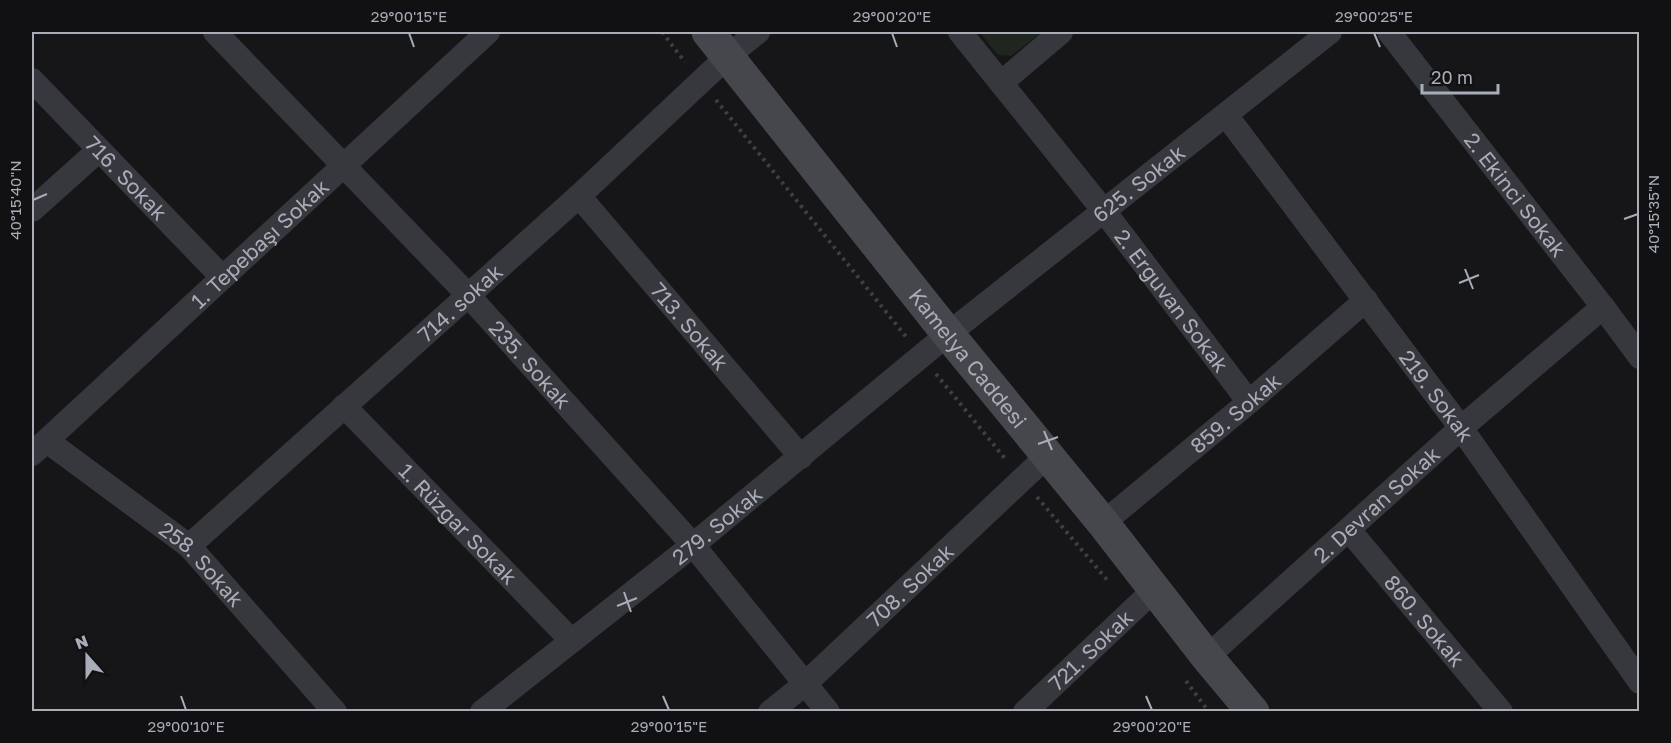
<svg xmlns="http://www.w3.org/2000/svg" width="1671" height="743" viewBox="0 0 1671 743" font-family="'Golos Text',sans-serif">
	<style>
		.green { fill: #1e261f }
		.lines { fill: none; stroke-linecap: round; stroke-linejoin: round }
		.path { stroke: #3d3f44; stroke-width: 4; stroke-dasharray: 3 4.5; stroke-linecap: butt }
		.street { stroke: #37383d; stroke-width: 24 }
		.secondary { stroke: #45474d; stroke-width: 33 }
		.ticks { fill: none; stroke: #a8adb8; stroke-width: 2 }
		.labels { text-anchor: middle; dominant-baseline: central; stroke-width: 4.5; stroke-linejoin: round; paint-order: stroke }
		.street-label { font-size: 21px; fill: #a8adb8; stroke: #111113 }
		.neatline { fill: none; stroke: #a8adb8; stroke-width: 2 }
		.ticks-label { font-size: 15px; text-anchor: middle; fill: #a8adb8 }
	</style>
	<rect width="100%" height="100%" fill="#161618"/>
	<polygon class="green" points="979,32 1042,32 1011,56 998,55"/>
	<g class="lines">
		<g class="path">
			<polyline points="662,32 685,62"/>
			<polyline points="716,100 907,338"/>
			<polyline points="936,374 1007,461"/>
			<polyline points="1037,497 1108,581"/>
			<polyline points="1186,681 1209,712"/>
		</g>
		<g class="street">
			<path id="s1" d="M215 32 468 295 693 545 828 712"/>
			<path id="s2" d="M960 32 1104 211 1249 402"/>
			<path id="s3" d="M1389 32 1603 307 1640 357"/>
			<path id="s4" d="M32 80 222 277"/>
			<polyline points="1001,83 1061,32"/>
			<path id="s5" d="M1226 115 1461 428 1640 682"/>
			<path id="s6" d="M579 196 801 457"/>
			<polyline points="32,210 99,150"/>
			<path id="s7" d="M344 406 572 641"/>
			<path id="s8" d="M47 441 189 546 335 712"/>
			<path id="s9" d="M32 454 488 32"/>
			<path id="s10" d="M1103 523 1249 402 1366 300"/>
			<path id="s11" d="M1349 530 1501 712"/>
			<path id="s12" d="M189 546 579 196 728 56 758 32"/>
			<path id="s13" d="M1207 657 1461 428 1603 307"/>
			<path id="s14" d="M482 712 693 545 948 334 1330 32"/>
			<path id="s15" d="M770 712 805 684 1047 456"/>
			<path id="s16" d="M1025 712 1155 589"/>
		</g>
		<path class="secondary" id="s17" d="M708 32 948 334 1103 523 1207 657 1253 712"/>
	</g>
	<path class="ticks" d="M409 33 414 47M892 33 897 47M1374 33 1380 47M33 200 47 194M1624 219 1638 214M1465 269 1473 289M1459 283 1479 275M1044 431 1052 450M1038 444 1058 437M624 592 631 612M617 606 637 598M181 696 186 710M663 696 669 710M1146 696 1152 710"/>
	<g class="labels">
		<g class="street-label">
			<text stroke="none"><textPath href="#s4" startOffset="136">716. Sokak</textPath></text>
			<text stroke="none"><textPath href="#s14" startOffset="843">625. Sokak</textPath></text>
			<text stroke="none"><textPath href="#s3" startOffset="206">2. Ekinci Sokak</textPath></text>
			<text stroke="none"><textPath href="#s9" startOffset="310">1. Tepebaşı Sokak</textPath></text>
			<text stroke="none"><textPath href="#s2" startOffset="342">2. Erguvan Sokak</textPath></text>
			<text stroke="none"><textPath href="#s12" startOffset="364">714. sokak</textPath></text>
			<text stroke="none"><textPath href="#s6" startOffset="171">713. Sokak</textPath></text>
			<text stroke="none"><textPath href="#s17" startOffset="417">Kamelya Caddesi</textPath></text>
			<text stroke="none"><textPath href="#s1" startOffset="458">235. Sokak</textPath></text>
			<text stroke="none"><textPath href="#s5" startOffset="351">219. Sokak</textPath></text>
			<text stroke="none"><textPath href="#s10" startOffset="172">859. Sokak</textPath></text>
			<text stroke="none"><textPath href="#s13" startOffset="228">2. Devran Sokak</textPath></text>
			<text stroke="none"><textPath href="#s7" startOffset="164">1. Rüzgar Sokak</textPath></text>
			<text stroke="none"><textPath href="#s14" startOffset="300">279. Sokak</textPath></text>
			<text stroke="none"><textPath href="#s8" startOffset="198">258. Sokak</textPath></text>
			<text stroke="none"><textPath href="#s15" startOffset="189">708. Sokak</textPath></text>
			<text stroke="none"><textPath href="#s11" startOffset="118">860. Sokak</textPath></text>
			<text stroke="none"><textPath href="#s16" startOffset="90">721. Sokak</textPath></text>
		</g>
	</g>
	<rect width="1671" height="743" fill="none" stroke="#111113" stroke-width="66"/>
	<g transform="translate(87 656) rotate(339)" stroke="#111113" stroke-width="4.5" paint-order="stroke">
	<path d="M0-4.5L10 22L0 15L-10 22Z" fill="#a8adb8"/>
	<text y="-9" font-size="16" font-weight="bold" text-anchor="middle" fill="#a8adb8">N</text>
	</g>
	<path d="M1422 84v9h76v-9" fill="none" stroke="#a8adb8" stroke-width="3"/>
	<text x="1431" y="84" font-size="18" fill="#a8adb8" stroke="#111113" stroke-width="4.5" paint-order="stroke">20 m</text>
	<rect x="33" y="33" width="1605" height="677" class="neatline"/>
	<g class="ticks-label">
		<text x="409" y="22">29°00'15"E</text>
		<text x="892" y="22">29°00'20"E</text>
		<text x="1374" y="22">29°00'25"E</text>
		<text transform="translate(16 200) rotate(-90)" y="5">40°15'40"N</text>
		<text transform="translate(1654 214) rotate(-90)" y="5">40°15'35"N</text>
		<text x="186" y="732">29°00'10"E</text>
		<text x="669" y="732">29°00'15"E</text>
		<text x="1152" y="732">29°00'20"E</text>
	</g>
</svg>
